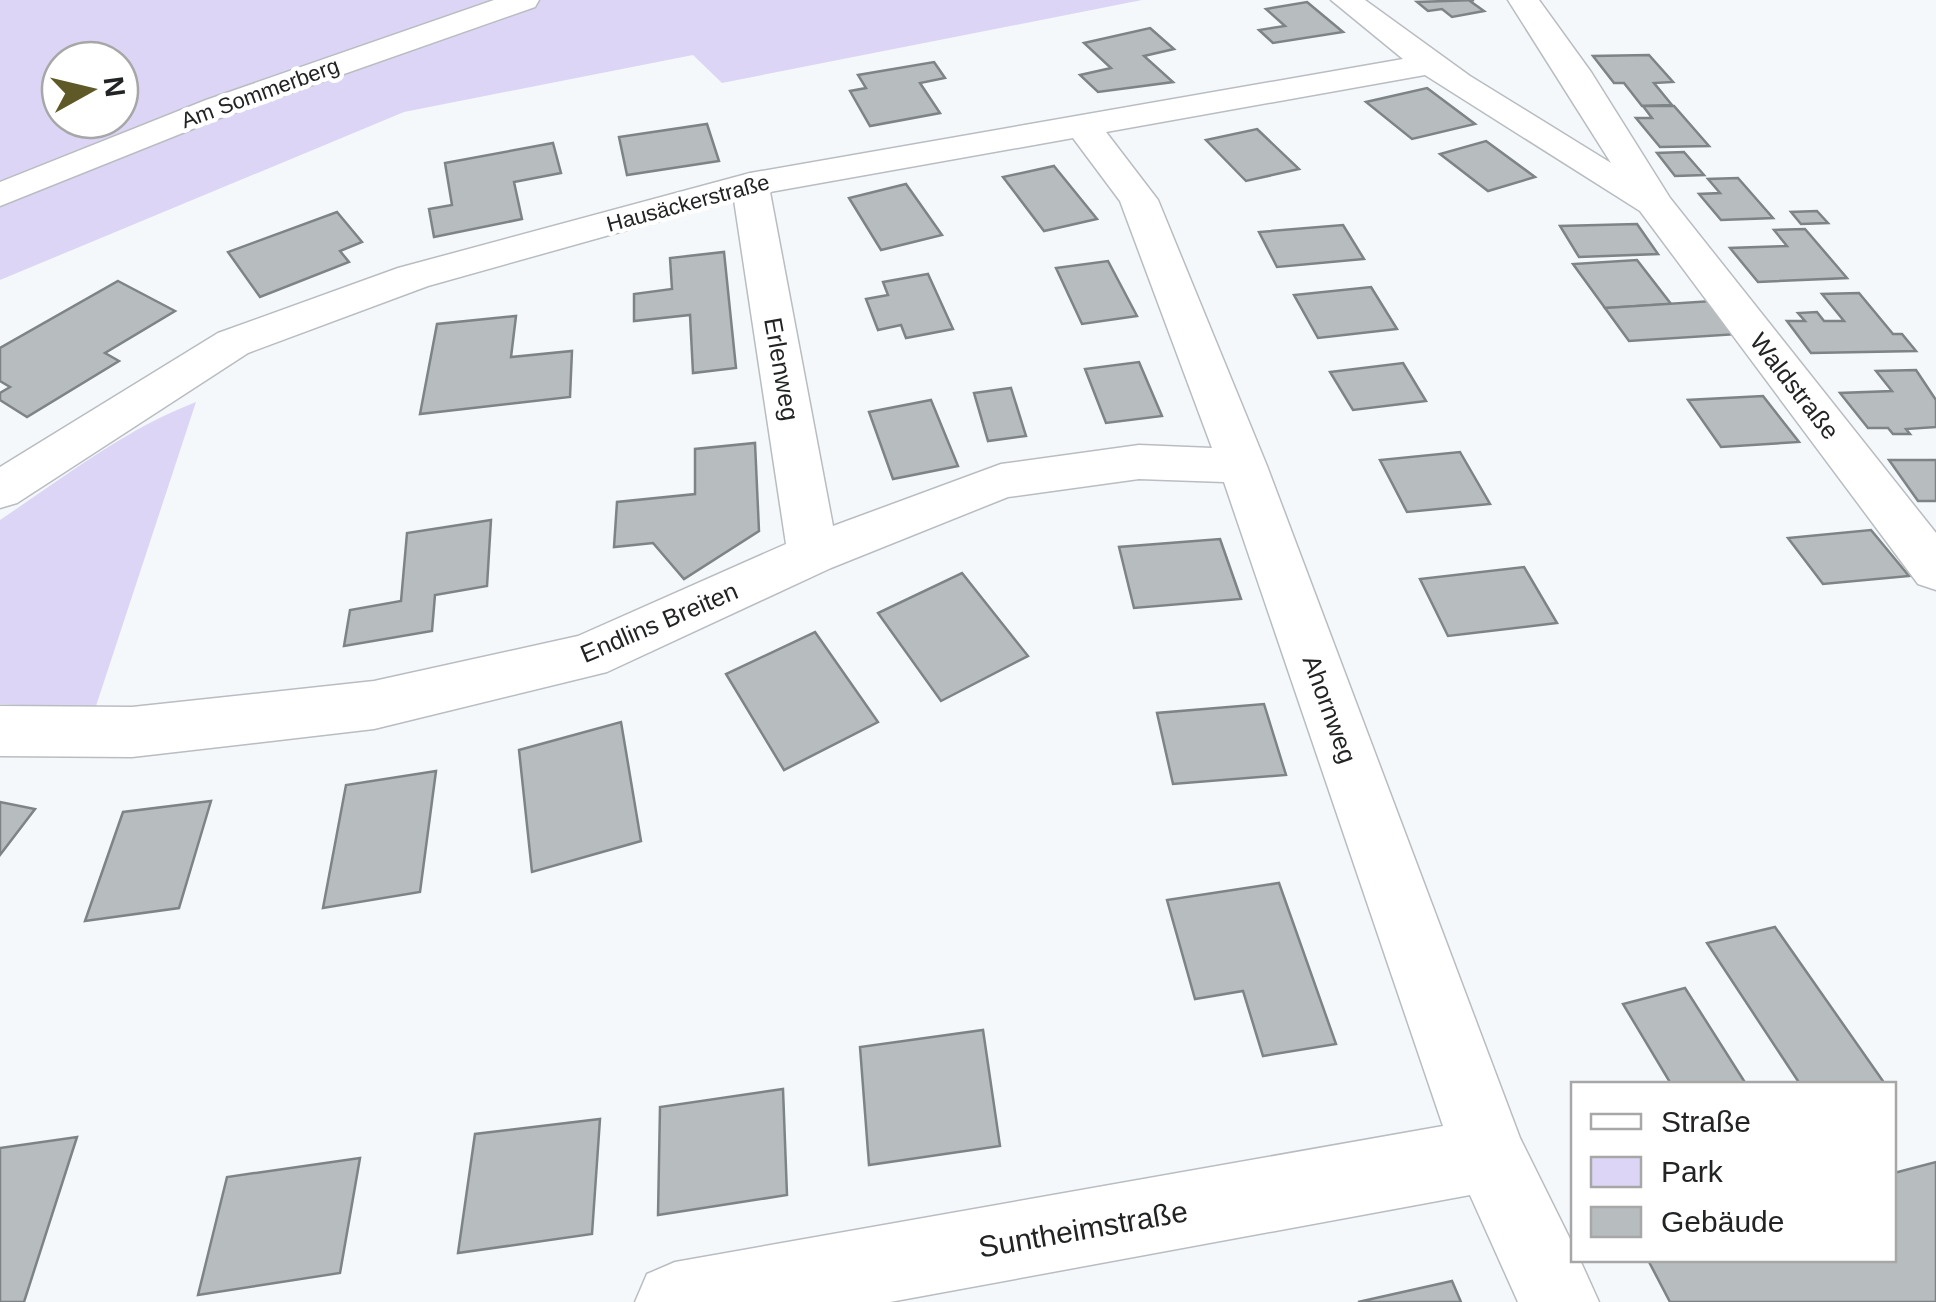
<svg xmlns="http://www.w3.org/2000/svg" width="1936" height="1302" viewBox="0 0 1936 1302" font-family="Arial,sans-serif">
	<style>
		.green { fill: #ddd5f5; fill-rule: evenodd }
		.building { fill: #b7bcbe; stroke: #7e8485; stroke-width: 2.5 }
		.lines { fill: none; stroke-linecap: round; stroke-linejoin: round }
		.minor-casing { stroke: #b9bdc1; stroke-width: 3 }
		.minor { fill: #fff; fill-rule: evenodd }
		.labels { text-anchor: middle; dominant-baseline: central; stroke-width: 9; stroke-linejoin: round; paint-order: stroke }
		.far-street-label { font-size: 22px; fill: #222324; stroke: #fff }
		.street-label { font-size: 25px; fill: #222324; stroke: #fff }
		.near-street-label { font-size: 30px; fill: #222324; stroke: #fff }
	</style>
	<rect width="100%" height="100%" fill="#f4f8fb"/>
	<g class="green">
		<path d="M0 0H1142L722 83 693 55 404 112 0 280ZM60 60H120V120H60Z"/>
		<path d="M196 402 95 709 0 704V520C63 478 125 429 196 402Z"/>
	</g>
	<g class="building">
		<polygon points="1474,0 1470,1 1484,11 1452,17 1442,9 1428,11 1417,2"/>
		<polygon points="1307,2 1343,32 1273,43 1259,30 1285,26 1266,9"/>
		<polygon points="1150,28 1174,49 1144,56 1173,82 1098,92 1080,75 1111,68 1084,43"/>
		<polygon points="1649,55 1673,82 1654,83 1672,105 1642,106 1624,83 1614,83 1593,56"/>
		<polygon points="934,62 945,78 920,83 940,113 870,126 850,91 866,88 858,75"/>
		<polygon points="1427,88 1475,124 1412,139 1366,102"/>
		<polygon points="1643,106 1674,106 1709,146 1660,147 1636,118 1652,118"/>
		<polygon points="707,124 719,161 627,175 619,137"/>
		<polygon points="1257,129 1299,169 1246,181 1206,140"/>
		<polygon points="1486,141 1535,177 1488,191 1440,154"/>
		<polygon points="553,143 561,173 514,182 522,219 434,237 429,209 452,205 445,163"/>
		<polygon points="1684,152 1704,175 1675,176 1657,153"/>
		<polygon points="1054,166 1097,219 1044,231 1003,177"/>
		<polygon points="1738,178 1773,218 1721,220 1699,194 1720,193 1708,179"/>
		<polygon points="906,184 942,235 881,250 849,198"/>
		<polygon points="1817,211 1828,223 1801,224 1791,212"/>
		<polygon points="337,212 362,242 340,251 349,262 260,297 228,252"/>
		<polygon points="1637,224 1658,254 1579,257 1560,226"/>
		<polygon points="1343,225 1364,259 1277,267 1259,232"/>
		<polygon points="1805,229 1847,278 1758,282 1730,248 1787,246 1774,230"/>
		<polygon points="724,252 736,368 693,373 690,315 634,321 634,294 672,289 670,258"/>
		<polygon points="1637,260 1671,304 1605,308 1573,264"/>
		<polygon points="1108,261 1137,316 1082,324 1056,268"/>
		<polygon points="928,274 953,329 906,338 901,325 878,330 866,299 888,295 883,282"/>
		<polygon points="118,281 175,311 105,353 119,361 27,417 0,400 0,393 10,387 0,381 0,348"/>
		<polygon points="1371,287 1397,329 1318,338 1294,295"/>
		<polygon points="1859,293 1893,334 1902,334 1916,351 1811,353 1787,321 1805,321 1798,313 1817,312 1824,321 1844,321 1822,294"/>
		<polygon points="1712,301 1739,334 1629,341 1605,308"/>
		<polygon points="516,316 511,357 572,351 570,397 420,414 437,324"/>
		<polygon points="1139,362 1162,416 1106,423 1085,369"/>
		<polygon points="1403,363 1426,401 1353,410 1330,372"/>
		<polygon points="1916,370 1936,400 1936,427 1906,429 1910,434 1893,434 1888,428 1868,428 1840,393 1892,391 1876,371"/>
		<polygon points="1011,388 1026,436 988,441 974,393"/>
		<polygon points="1763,396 1799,442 1721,447 1688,400"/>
		<polygon points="931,400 958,466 893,479 869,412"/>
		<polygon points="755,443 759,531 684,579 653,543 614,547 617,502 695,494 695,449"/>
		<polygon points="1460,452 1490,504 1407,512 1380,460"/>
		<polygon points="1889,460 1936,460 1936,501 1918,501"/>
		<polygon points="491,520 487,586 435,595 432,631 344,646 350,610 401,601 407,533"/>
		<polygon points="1871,530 1909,576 1823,584 1788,538"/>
		<polygon points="1220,539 1241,599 1134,608 1119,547"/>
		<polygon points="1524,567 1557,623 1448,636 1420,579"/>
		<polygon points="962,573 1028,656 941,701 878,613"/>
		<polygon points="815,632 878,722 784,770 726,674"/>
		<polygon points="1264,704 1286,775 1173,784 1157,713"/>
		<polygon points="621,722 641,841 532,872 519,750"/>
		<polygon points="436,771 420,892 323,908 346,785"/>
		<polygon points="211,801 179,908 85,921 123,812"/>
		<polygon points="0,802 35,809 0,855"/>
		<polygon points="1279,883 1336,1044 1263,1056 1243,991 1195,999 1167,900"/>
		<polygon points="1775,927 1885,1084 1800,1084 1707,943"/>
		<polygon points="1685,988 1746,1084 1671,1084 1623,1004"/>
		<polygon points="983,1030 1000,1146 869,1165 860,1047"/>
		<polygon points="783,1089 787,1195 658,1215 660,1107"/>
		<polygon points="600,1119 592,1234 458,1253 475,1134"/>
		<polygon points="77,1137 24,1302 0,1302 0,1148"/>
		<polygon points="360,1158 340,1273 198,1295 227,1177"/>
		<polygon points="1936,1162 1936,1302 1670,1302 1648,1260 1894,1260 1894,1173"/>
		<polygon points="1452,1281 1461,1302 1358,1302"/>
	</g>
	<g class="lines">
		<defs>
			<g id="minor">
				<polygon points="494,0 539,0 535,7 230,114 0,206 0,182 206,100"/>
				<path d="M1331 0H1365L1470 76 1611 163 1508 0H1539L1591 72 1670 198 1936 533V590L1918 584 1640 211 1425 75 1106 132 1158 200 1267 466 1520 1138 1574 1247V1260H1580L1599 1302H1518L1470 1195 890 1302H635L647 1274 675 1262 1443 1126 1224 482 1139 479 1008 497 831 568 607 672 374 729 132 757 0 756V706L132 707 374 681 578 636 786 544 734 200 428 286 248 353 17 503 0 508V467L218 333 398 268 750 173 1403 59ZM1073 138 1120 201 1212 448 1139 445 1001 464 833 526 770 192Z"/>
			</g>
		</defs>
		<use href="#minor" class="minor-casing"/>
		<use href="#minor" class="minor"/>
	</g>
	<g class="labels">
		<g class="far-street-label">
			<text transform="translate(260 93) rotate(-20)">Am Sommerberg</text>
			<text transform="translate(688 203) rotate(-15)">Hausäckerstraße</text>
		</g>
		<g class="street-label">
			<text transform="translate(782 369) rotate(80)">Erlenweg</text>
			<text transform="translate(1795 386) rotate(52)">Waldstraße</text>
			<text transform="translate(659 622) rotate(-23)">Endlins Breiten</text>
			<text transform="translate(1330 709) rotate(70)">Ahornweg</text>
		</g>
		<g class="near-street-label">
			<text transform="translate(1083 1229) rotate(-10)">Suntheimstraße</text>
		</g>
	</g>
	<rect x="1571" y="1082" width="325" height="180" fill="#ffffff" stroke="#a7a7a7" stroke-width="2.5"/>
	<rect x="1591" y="1114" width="50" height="15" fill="#ffffff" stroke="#a7a7a7" stroke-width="2.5"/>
	<text x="1661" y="1132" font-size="30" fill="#222324">Straße</text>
	<rect x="1591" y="1157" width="50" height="30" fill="#ddd5f5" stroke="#a7a7a7" stroke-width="2.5"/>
	<text x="1661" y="1182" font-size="30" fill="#222324">Park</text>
	<rect x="1591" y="1207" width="50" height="30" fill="#b7bcbe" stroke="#a7a7a7" stroke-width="2.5"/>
	<text x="1661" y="1232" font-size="30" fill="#222324">Gebäude</text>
	<g transform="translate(90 90) rotate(82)"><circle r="48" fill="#ffffff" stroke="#a7a7a7" stroke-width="2.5"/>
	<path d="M0-8L18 38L0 25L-18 38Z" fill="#5e5926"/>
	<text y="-15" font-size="28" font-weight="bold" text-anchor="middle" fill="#222324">N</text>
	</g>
</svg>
